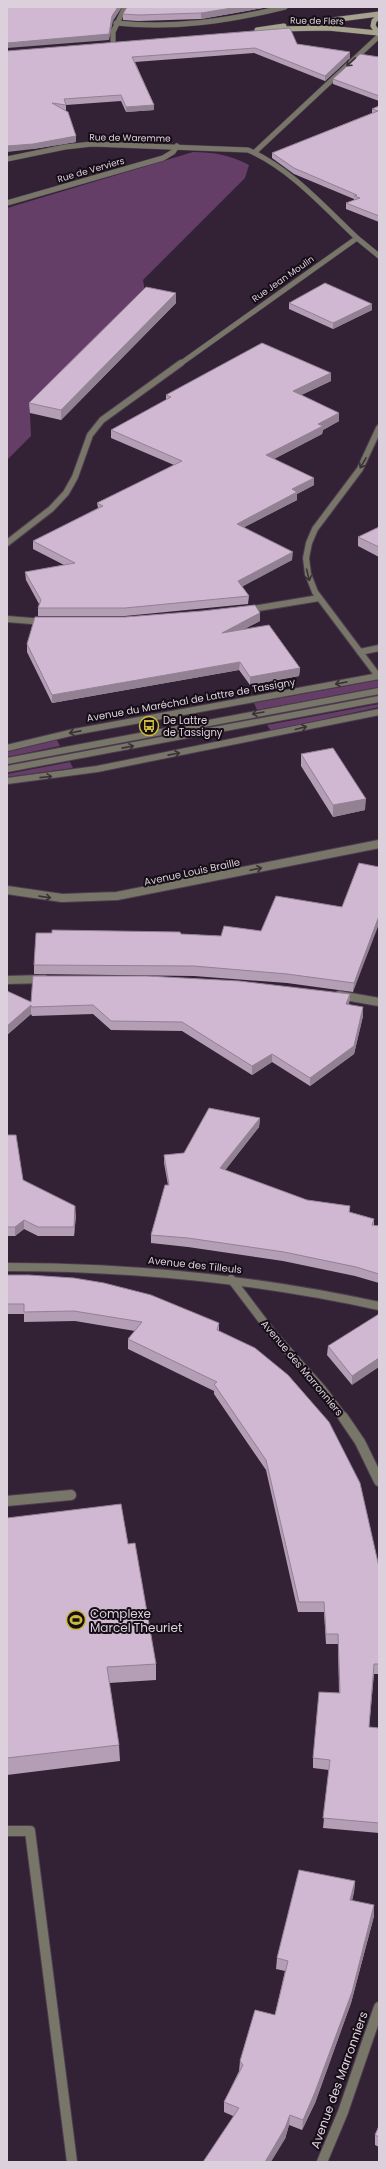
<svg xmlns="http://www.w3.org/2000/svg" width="386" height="2169" viewBox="0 0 386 2169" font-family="Poppins,sans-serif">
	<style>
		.green { fill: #643e67 }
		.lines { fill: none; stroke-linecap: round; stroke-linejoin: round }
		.lane-far1-casing { stroke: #4e3d50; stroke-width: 8 }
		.lane-casing { stroke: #4e3d50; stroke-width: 12 }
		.street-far3-casing { stroke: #4e3d50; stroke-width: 6 }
		.street-far2-casing { stroke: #4e3d50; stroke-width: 8 }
		.street-far1-casing { stroke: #4e3d50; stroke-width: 10 }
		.street-casing { stroke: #4e3d50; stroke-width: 12 }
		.secondary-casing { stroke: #4e3d50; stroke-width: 6 }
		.lane-far1 { stroke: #787669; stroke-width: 6 }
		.lane { stroke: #787669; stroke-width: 10 }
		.street-far3 { stroke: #787669; stroke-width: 5 }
		.street-far2 { stroke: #787669; stroke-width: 6 }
		.street-far1 { stroke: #787669; stroke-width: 8 }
		.street { stroke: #787669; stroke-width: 10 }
		.secondary { stroke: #a5a38e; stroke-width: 5 }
		.wall { fill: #b39eb5 }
		.shaded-wall { fill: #928193 }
		.building { fill: #d0b8d2; stroke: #928193 }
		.oneway { stroke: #383234 }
		.labels { text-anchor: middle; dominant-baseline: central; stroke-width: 4; stroke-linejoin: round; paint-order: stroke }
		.far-street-label { font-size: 9px; fill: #dcd0dd; stroke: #160e17 }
		.street-label { font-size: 10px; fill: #dcd0dd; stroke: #160e17 }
		.poi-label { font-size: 10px; fill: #dcd0dd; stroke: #160e17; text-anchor: start }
		.near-poi-label { font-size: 12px; fill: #dcd0dd; stroke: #160e17; text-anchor: start }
		.near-street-label { font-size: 12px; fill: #dcd0dd; stroke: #160e17 }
	</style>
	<rect width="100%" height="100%" fill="#332135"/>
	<g class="green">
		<path d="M193 152C214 152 230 155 249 165L245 178 143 280 146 297 30 413 31 436 7 460V208Z"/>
		<polygon points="379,680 379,687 257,710 254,703"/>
		<polygon points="379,704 379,707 271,731 267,725"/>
		<polygon points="57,740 60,746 7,757 7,752"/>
		<polygon points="70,762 73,768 7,777 7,774"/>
	</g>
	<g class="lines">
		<defs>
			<g id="lane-far1">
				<polyline points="7,761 379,691"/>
				<polyline points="7,769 379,699"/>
			</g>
			<g id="lane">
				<polyline points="7,1501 71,1495"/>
				<polyline points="7,1831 30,1831 72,2162"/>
			</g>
			<g id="street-far3">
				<path d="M116 23C174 29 229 21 285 7"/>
				<polyline points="113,44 113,32 125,7"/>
				<polyline points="255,152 379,36"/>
				<path d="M7 159 65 147 92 144 248 150C290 168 324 207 357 238L180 364"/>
				<polyline points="7,203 163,158 173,152 177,146"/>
				<polyline points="357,238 379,256"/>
			</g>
			<g id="street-far2">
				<polyline points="7,543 51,509 66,493 75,477 90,435 102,420 181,363"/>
				<polyline points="247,610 319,598"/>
				<polyline points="7,619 44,622"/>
				<polyline points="360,652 379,648"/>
				<polyline points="378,676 315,592 308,574 306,558 309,543 315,529 360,469 379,428"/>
				<polyline points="7,748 74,732 379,676"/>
				<polyline points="7,781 97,769 379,712"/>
			</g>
			<g id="street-far1">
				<polyline points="7,890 62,898 117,896 379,844"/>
				<polyline points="7,980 44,979"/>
				<polyline points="339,995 379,1002"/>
				<path d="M7 1267C133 1267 256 1279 379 1306"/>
				<polyline points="231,1279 272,1333 322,1389 344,1418"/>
			</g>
			<g id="street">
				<polyline points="343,1417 360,1442 379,1481"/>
				<polyline points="322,2162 343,2112 379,2007"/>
			</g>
			<g id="secondary">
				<polyline points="379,16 374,21 373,26 379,34"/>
				<polyline points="309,23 379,14"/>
				<polyline points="279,29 328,28 378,33"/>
				<polyline points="257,30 284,26"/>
			</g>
		</defs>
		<use href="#lane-far1" class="lane-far1-casing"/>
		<use href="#lane" class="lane-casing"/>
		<use href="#street-far3" class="street-far3-casing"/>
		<use href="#street-far2" class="street-far2-casing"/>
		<use href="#street-far1" class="street-far1-casing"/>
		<use href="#street" class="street-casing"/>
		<use href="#secondary" class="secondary-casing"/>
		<use href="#lane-far1" class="lane-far1"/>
		<use href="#lane" class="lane"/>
		<use href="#street-far3" class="street-far3"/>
		<use href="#street-far2" class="street-far2"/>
		<use href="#street-far1" class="street-far1"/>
		<use href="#street" class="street"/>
		<use href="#secondary" class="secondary"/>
	</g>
	<g class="wall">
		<polygon points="127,7 263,7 263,8 201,19 138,21 123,20 123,14"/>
		<polygon points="297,44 350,52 350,58 325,81 254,53 135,62 154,105 154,110 126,112 121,101 66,105 66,111 76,136 76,142 33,149 7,51"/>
		<polygon points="379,57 379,101 333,84 333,79"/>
		<polygon points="379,106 379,222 346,209 346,203 354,200 354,199 294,174 272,158 272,153 372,113 372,109"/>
		<polygon points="176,293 176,303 61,420 30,413 29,403"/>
		<polygon points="289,303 372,310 333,329 289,309"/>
		<polygon points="331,381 301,395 339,413 339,421 323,430 322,434 274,459 314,478 314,485 297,494 297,500 244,527 292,560 242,586 249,596 248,604 125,616 38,616 38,608 39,604 26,580 25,572 64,565 33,549 33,541 98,508 97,503 174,465 111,438 111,430 166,400 166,395"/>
		<polygon points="379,527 379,557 358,546 358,537"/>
		<polygon points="260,621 244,629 300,668 299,676 250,685 239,670 52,703 27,652 27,644"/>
		<polygon points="301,754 365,810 333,817 301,766"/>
		<polygon points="379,867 353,992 287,983 194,976 34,974 34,965 181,934 221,936 261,931 342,907"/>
		<polygon points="7,991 31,1002 350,994 349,1004 363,1016 354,1054 310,1086 272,1062 252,1075 182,1031 111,1030 93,1014 32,1016 31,1014 7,1035"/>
		<polygon points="260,1118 259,1127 225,1170 307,1200 350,1206 350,1212 374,1219 374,1225 379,1226 379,1283 355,1276 283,1261 188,1247 151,1243 151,1235 168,1185 164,1163 164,1155 184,1153"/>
		<polygon points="7,1135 23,1180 76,1215 74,1236 38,1236 24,1229 15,1236 7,1236"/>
		<polygon points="7,1275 219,1323 219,1331 379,1567 379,1674 374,1674 369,1727 379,1728 379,1833 323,1828 329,1770 313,1768 313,1758 339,1693 338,1644 326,1644 324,1612 298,1612 266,1470 214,1394 214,1391 128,1349 128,1339 135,1331 75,1321 24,1322 24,1314 7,1314"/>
		<polygon points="379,1314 352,1385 327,1355 328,1346"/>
		<polygon points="7,1518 128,1544 156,1664 156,1680 109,1683 119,1745 120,1761 7,1775"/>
		<polygon points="355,1881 354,1892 352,1901 374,1916 351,2003 315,2103 302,2130 289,2125 285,2139 224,2112 224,2102 239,2071 240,2061 275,2015 285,1971 276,1969 277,1958"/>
		<polygon points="379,2126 379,2147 375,2145 375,2135"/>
	</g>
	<g class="shaded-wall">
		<polygon points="118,7 122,7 113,21 109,40 7,48 7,43 112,16"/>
		<polygon points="238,7 263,7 263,8 201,19 201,13"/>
		<polygon points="350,52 350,58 325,81 325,76"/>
		<polygon points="154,105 154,110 126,112 126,107"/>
		<polygon points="76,136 76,142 33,149 7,152 7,146"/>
		<polygon points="176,293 176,303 61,420 61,410"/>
		<polygon points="372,304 372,310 333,329 333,323"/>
		<polygon points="331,373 331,381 293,399 293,391"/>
		<polygon points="339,413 339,421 323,430 322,434 266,463 266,455 318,424"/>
		<polygon points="314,478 314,485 297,494 297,500 237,531 237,524 292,489"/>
		<polygon points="293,552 292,560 238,589 238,581"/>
		<polygon points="260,613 260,621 222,641 222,633"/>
		<polygon points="240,662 239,670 52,703 52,695"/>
		<polygon points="300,668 299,676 250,685 250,677"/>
		<polygon points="366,799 365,810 333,817 333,805"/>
		<polygon points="379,916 379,924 353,992 354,983"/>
		<polygon points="350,994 349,1003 346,1012 346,1004"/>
		<polygon points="31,1005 31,1014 7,1035 7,1026"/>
		<polygon points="363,1007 363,1016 354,1054 310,1086 310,1078"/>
		<polygon points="272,1054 272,1062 252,1075 252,1066"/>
		<polygon points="260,1118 259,1127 220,1177 220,1168"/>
		<polygon points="75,1206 76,1215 74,1236 74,1227"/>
		<polygon points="24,1220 24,1229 15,1236 15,1227"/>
		<polygon points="379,1358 379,1367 352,1385 352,1376"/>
		<polygon points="355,1881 354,1892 349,1911 350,1900"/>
		<polygon points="374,1905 374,1916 351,2003 315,2103 302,2130 303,2120"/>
		<polygon points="290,2115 289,2125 285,2139 271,2162 265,2162"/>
	</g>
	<g class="building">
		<polygon points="7,7 118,7 112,16 109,34 7,43"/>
		<polygon points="127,7 238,7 201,13 138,15 123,14"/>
		<polygon points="290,28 297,44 350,52 325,76 255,48 132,57 154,105 126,107 121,95 64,99 66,105 52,103 68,112 76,136 33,144 7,146 7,51"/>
		<polygon points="360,54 379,57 379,96 333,79"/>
		<polygon points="379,106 379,216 346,203 360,198 354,196 357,195 294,168 272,153 378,111 372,109"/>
		<polygon points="325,283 372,304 333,323 289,303"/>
		<polygon points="146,287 176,293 61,410 29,403"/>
		<polygon points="262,343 331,373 293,391 339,413 318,424 323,426 266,455 314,478 292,489 297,492 237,524 293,552 238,581 249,596 125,608 38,608 41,600 25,572 75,563 33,541 103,506 97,503 182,461 111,430 171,397 166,395"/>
		<polygon points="379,527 379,547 358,537"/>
		<polygon points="255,605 260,613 222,633 269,625 300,668 250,677 240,662 52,695 27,644 35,617 125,617 202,611"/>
		<polygon points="333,748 366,799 333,805 301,754"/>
		<polygon points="359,863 379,867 379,916 354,983 287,974 194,966 34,965 36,933 52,933 52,930 180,932 181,934 221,936 224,926 261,931 276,896 342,907"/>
		<polygon points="33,976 147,976 239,981 350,994 346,1004 363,1007 354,1046 310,1078 272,1054 252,1066 182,1022 111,1021 93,1005 31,1007 31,1005 7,1026 7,991 31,1002"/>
		<polygon points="209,1108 260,1118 220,1168 307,1200 350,1206 349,1212 374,1219 372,1225 379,1226 379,1274 356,1267 284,1252 188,1238 151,1235 165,1185 169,1185 164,1155 184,1153"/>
		<polygon points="7,1135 16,1135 23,1180 75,1206 74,1227 38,1227 24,1220 15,1227 7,1227"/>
		<polygon points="7,1275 29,1275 74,1278 104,1283 151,1295 219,1323 217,1330 255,1348 288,1375 329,1422 360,1483 379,1567 379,1664 374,1664 369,1727 379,1728 379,1823 323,1818 330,1760 313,1758 319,1692 340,1693 338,1634 326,1634 324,1602 299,1602 266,1460 214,1384 217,1382 128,1339 142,1322 74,1311 24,1312 24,1304 7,1304"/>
		<polygon points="379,1314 379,1358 352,1376 328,1346"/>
		<polygon points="121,1504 128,1544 135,1543 156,1664 107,1667 119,1745 7,1758 7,1518"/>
		<polygon points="299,1870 355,1881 350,1900 374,1905 352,1992 315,2092 303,2120 290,2115 285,2128 265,2162 203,2162 239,2108 224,2102 243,2065 240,2061 255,2010 275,2015 288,1961 277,1958"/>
		<polygon points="379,2126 379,2137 375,2135"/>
	</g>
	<defs><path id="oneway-shaft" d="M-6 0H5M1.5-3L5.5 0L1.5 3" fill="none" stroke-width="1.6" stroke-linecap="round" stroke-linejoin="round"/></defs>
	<g class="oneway">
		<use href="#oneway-shaft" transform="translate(351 62) rotate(137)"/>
		<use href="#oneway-shaft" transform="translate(363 463) rotate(120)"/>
		<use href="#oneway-shaft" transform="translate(308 575) rotate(76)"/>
		<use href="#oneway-shaft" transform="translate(341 683) rotate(170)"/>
		<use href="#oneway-shaft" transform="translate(258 713) rotate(170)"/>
		<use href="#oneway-shaft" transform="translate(301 728) rotate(-14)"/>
		<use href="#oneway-shaft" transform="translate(75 732) rotate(169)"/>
		<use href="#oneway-shaft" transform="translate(128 747) rotate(-11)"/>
		<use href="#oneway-shaft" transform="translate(174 754) rotate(-11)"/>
		<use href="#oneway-shaft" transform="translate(46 777) rotate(-6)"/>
		<use href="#oneway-shaft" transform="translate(256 869) rotate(-12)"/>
		<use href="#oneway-shaft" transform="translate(45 897) rotate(8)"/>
	</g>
	<defs>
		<symbol id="bus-ring" viewBox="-11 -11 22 22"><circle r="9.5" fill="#160e17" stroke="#cbba39" stroke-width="1.5"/><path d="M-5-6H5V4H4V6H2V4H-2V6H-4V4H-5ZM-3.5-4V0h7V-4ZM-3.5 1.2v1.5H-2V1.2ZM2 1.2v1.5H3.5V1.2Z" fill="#cbba39"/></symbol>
		<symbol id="stadium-ring" viewBox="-11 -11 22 22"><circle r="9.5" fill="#160e17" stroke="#cbba39" stroke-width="1.5"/><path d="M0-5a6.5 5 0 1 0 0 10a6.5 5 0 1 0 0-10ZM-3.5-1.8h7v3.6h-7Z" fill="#cbba39"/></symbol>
	</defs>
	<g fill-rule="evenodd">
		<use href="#bus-ring" x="138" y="715" width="22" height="22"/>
		<use href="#stadium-ring" x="65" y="1609" width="22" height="22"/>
	</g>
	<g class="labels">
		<g class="far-street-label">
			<text transform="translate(317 21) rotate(1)">Rue de Flers</text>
			<text transform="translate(130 138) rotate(1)">Rue de Waremme</text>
			<text transform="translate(91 170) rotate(-16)">Rue de Verviers</text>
			<text transform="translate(283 279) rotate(-35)">Rue Jean Moulin</text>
		</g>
		<g class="street-label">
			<text transform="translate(191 700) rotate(-10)">Avenue du Maréchal de Lattre de Tassigny</text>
			<text transform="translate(192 872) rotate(-12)">Avenue Louis Braille</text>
			<text transform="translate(195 1265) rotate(6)">Avenue des Tilleuls</text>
			<text transform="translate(302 1368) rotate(50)">Avenue des Marronniers</text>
		</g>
		<g class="poi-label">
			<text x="163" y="720">De Lattre<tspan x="163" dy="12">de Tassigny</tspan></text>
		</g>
		<g class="near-poi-label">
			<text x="90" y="1613">Complexe<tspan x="90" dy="14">Marcel Theuriet</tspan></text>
		</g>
		<g class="near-street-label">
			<text transform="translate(339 2080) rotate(-70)">Avenue des Marronniers</text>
		</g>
	</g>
	<rect width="386" height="2169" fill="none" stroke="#dcd0dd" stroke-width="16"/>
</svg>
